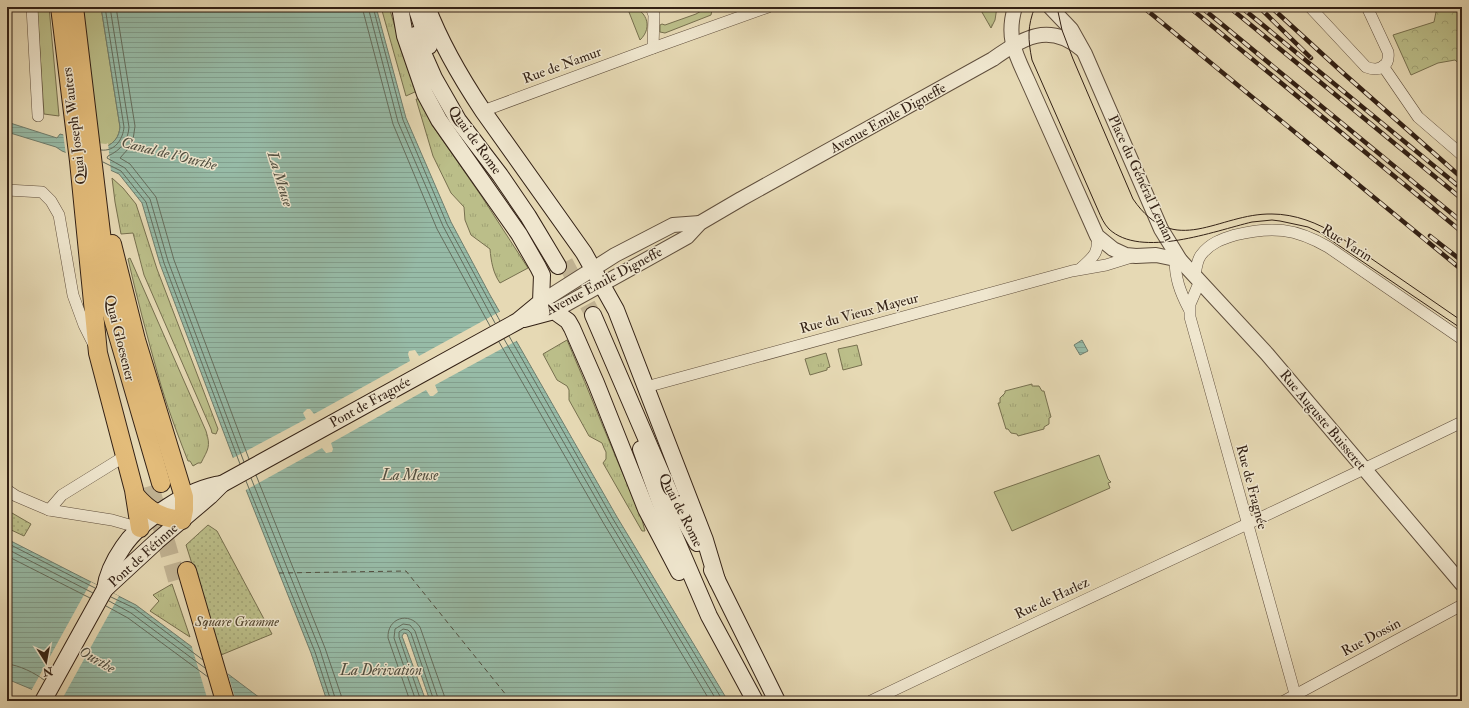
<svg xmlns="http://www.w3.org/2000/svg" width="1469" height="708" viewBox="0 0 1469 708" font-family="'IM FELL Double Pica',serif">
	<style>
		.grass { fill: url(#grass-tufts); stroke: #77704f }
		.forest { fill: url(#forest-crowns); stroke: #77704f }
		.park { fill: url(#park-dots); stroke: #77704f }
		.garden { fill: #bbbe89; stroke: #77704f }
		.water { fill: url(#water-rules); stroke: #6f7d6d }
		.pier { fill: #e6d9b4 }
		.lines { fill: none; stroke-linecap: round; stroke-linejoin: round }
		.shore { stroke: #656e5e; stroke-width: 1 }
		.ferry { stroke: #514f41; stroke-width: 1; stroke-dasharray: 5 4; stroke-linecap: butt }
		.secondary-tunnel { stroke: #c2b494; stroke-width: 16; stroke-dasharray: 16 8; stroke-linecap: butt }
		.primary-tunnel { stroke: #c2b494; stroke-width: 18; stroke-dasharray: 18 9; stroke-linecap: butt }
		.minor-casing { stroke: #604f3d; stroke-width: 12 }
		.tertiary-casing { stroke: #604f3d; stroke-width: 16 }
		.secondary-casing { stroke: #332115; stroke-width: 18 }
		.primary-casing { stroke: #332115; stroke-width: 20 }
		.minor { stroke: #efe6ce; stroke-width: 11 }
		.tertiary { stroke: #efe6ce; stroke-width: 14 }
		.secondary { stroke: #efe6ce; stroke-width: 16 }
		.primary { stroke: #e3bc7a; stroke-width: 18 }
		.tram { stroke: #332115; stroke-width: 1 }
		.rail-casing { stroke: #332115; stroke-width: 4.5 }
		.rail { stroke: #efe6ce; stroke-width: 3; stroke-dasharray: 9; stroke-linecap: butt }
		.labels { text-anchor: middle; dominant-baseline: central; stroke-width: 3; stroke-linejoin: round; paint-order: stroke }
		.street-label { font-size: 14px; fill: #332115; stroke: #efe6ce }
		.park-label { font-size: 14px; font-style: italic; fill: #554832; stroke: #efe6ce }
		.water-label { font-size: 15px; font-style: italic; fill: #514f41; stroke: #efe6ce }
	</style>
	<defs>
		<pattern id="grass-tufts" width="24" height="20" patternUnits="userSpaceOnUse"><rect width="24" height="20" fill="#bbbe89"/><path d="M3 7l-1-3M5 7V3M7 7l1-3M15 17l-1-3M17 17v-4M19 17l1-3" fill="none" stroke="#a1a375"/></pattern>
		<pattern id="forest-crowns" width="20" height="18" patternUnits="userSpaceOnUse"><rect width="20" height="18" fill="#bbbe89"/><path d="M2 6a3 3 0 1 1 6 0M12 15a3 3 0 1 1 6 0" fill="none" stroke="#a1a375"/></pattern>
		<pattern id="park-dots" width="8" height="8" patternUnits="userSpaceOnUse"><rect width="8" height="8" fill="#bbbe89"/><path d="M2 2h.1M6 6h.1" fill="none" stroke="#a1a375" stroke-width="1.8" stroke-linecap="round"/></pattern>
		<pattern id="water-rules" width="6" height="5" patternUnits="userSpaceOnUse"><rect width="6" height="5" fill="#97bba7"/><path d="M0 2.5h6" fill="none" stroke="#83a08f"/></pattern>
	</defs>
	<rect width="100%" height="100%" fill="#e6d9b4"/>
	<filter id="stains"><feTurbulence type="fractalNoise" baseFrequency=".005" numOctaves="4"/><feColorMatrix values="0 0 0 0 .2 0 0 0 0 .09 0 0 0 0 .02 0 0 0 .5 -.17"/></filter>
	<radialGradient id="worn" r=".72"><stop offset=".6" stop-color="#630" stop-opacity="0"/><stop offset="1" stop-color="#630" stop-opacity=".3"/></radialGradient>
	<g class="grass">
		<polygon points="381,7 389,7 407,67 417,91 406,96"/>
		<polygon points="979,7 997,7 995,20 991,28"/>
		<path d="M416 99H419L432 125 482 197 528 268 500 283C493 273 491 261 490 249L471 235 465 220 464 207 451 193 433 156Z"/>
		<polygon points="112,178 123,188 136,204 157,269 218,429 216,434 212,433 211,429 144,275 133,233 121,234 115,202"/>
		<path d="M130 258 206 431C211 447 208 449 201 463H198L193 466 190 461H188C177 433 166 404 158 375 147 336 137 298 128 259Z"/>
		<path d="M567 340C591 395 612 451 637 506L636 507 641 516 645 531H642L603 463 606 459V452L604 448 602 443 589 436 569 400V390L567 386 557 380 543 354Z"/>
		<polygon points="857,345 862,365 843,370 838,349"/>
		<polygon points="826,353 830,367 827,368 827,370 810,375 805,359"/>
		<polygon points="1032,384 1032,386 1039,386 1042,391 1044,391 1051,417 1049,418 1049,424 1044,427 1044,429 1018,436 1017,434 1011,433 1008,429 1006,429 998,403 1000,403 1000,398 1005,393 1005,391"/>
		<polygon points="172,584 190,637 150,611 159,601 153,595"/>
	</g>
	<polygon class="forest" points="1437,7 1462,7 1462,66 1455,60 1438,63 1411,75 1393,35 1434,22"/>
	<g class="park">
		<polygon points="7,508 12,513 31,524 24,536 7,528"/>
		<polygon points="208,525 217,531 272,634 221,655 186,545"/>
	</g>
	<g class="garden">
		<polygon points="37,7 49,7 59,116 44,114"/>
		<path d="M79 7H101L120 127C119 137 115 142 106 147L97 145Z"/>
		<path d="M627 7C646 7 654 27 640 40Z"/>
		<polygon points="708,7 710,7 712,10 711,15 665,33 660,32 660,25 662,24 665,25 696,14"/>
		<polygon points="1099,455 1108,479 1111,482 1108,483 1110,488 1012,531 994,492"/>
	</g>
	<g class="water">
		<path d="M101 7H376L406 118 451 222 490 295 617 517 728 701H430L407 634 404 633 402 636 426 701H327L311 653 233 457 160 264 142 203 119 174 99 165 62 151 56 147 7 132V122L57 138 60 134 106 147C115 142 119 137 120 127Z"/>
		<polygon points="1082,340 1088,351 1080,355 1074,345"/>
		<polygon points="7,539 136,605 264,701 47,701 31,689 7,679"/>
	</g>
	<g class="pier">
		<polygon points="63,133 98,143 106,144 108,143 111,172 66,155"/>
		<polygon points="501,311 518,340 435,385 438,392 433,396 430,396 426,390 331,443 333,449 332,452 326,453 322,448 244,491 231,459 306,419 303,413 307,409 310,409 314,414 410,361 408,354 409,351 415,350 419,356"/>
		<polygon points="91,582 119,596 61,701 44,701 31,691"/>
		<polygon points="191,644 227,671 236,701 208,701"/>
	</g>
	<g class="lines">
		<g class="shore">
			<path d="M110 7 129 127C128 141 121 150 108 156L107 158 125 168 150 199 168 261 244 462"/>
			<polyline points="116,7 135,126 133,140 128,149 120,158 130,164 156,197 174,260 249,459"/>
			<polyline points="362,7 393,124 437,229 490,326"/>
			<polyline points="368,7 398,122 443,226 495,323"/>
			<polyline points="373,7 403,120 447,224 500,321"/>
			<path d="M101 150C115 152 123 139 124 127L105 7"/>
			<polyline points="103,162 121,171 146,202 164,263 240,464"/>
			<polyline points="509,336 613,519 723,701"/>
			<polyline points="504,339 609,521 717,701"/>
			<polyline points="499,342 604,524 710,701"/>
			<polyline points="256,475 325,648 341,695 342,701"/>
			<polyline points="251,478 320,650 336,701"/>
			<polyline points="246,481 315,652 331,701"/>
			<polyline points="7,543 95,588"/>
			<polyline points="7,549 93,593"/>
			<polyline points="7,556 90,598"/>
			<polyline points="111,597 134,608 203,660"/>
			<polyline points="109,601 131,613 205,668"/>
			<polyline points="106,606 128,618 208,677"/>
			<path d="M7 664C19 665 35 673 44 680"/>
			<path d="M410 701 388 638C387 618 409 611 420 627L444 695 445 701"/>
			<polyline points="416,701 394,638 395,629 403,624 410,625 415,631 439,701"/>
			<polyline points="421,701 399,637 399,632 403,629 408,630 411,633 434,701"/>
		</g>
		<polyline class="ferry" points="279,573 406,571 511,701"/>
		<polyline class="secondary-tunnel" points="565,262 593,315"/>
		<polyline class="primary-tunnel" points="150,486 177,580"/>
		<defs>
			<g id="minor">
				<polyline points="32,7 38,116"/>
				<polyline points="651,7 654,15 653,48"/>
				<path d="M1310 7 1366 67C1379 72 1390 67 1388 52L1367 7"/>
				<polyline points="1383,66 1418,117 1462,155"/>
				<polyline points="483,111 653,48 768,7"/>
				<polyline points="7,190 42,192 51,201 59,215 73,295 84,325 93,343"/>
				<path d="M1175 259C1175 278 1180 292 1189 309"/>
				<path d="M1080 269C1093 257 1099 254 1097 236"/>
				<path d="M1195 275C1196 269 1197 260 1201 255 1210 243 1222 239 1235 235 1272 226 1295 228 1328 247L1462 339"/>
				<polyline points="1200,281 1190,304 1190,317 1297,701"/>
				<polyline points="646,387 1072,271 1106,265 1135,256"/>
				<polyline points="7,490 16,496 49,510 112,520 140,528"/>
				<polyline points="49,510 62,495 125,456"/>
				<path d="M871 701C1067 607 1266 517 1462 422"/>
				<polyline points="1284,701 1462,605"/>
			</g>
			<g id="tertiary">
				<path d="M1015 7C1006 37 1015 53 1027 79L1097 236 1113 249 1126 255 1136 256 1156 255 1180 260"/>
				<polyline points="1050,7 1071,29 1085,54 1161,229 1180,260 1267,354 1462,584"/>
				<polyline points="541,302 615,255 673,225 700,223"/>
				<path d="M554 311 687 237 700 223 741 199 993 59C1022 38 1049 22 1081 49"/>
			</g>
			<g id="secondary">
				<polyline points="416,7 429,46"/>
				<path d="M427 7C441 44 461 78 483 111L584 253 616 310 705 540 717 580"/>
				<polyline points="415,35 434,78 458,120 500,175 528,216 558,266"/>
				<polyline points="593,315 671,496 697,543"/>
				<polyline points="524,319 554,311 568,321 572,328 596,383 646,509 679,572"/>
				<polyline points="641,449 660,502 709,616 755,701"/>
				<polyline points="712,570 777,701"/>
				<polyline points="105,589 157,541 210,496 222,484 518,321 541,302 542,275 538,267 519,234 439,120 425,94 405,36 400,7"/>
				<path d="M43 701 105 589C107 574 114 560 123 547 141 520 190 488 222 484"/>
			</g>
			<g id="primary">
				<polyline points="60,7 79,161 98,353 134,490 140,528"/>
				<polyline points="74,7 110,308 161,483"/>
				<path d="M112 244 136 340 184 497V510L182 520C160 518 149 511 135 495"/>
				<polyline points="187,571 225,701"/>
			</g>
		</defs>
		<use href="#minor" class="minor-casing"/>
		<use href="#tertiary" class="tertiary-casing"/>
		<use href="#secondary" class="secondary-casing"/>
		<use href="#primary" class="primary-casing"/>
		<use href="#minor" class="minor"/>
		<use href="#tertiary" class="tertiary"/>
		<use href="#secondary" class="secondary"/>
		<use href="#primary" class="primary"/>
		<g class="tram">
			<path d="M1035 7C1027 26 1028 40 1032 60L1098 210C1101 217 1104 224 1109 229 1141 259 1214 231 1252 222L1272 220 1280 221 1308 227 1319 232 1462 329"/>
			<path d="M1057 7 1062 30 1073 59 1133 199C1175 260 1218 213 1272 214 1295 214 1318 223 1337 235L1462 321"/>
		</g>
		<defs>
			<g id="rail">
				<polyline points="1143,7 1462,270"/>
				<polyline points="1189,7 1462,232"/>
				<polyline points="1201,7 1462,222"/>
				<polyline points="1229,7 1462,199"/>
				<polyline points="1241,7 1462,189"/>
				<polyline points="1259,7 1311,58"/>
				<polyline points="1271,7 1342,72 1462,178"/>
				<polyline points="1430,236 1462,261"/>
			</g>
		</defs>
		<use href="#rail" class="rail-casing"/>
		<use href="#rail" class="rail"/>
	</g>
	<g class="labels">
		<g class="street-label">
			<text transform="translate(562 65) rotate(-20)">Rue de Namur</text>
			<text transform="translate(888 118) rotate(-29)">Avenue Emile Digneffe</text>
			<text transform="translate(74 126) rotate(-97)">Quai Joseph Wauters</text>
			<text transform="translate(475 140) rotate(54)">Quai de Rome</text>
			<text transform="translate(1141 178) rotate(65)">Place du Général Leman</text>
			<text transform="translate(1347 243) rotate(32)">Rue Varin</text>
			<text transform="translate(604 281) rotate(-28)">Avenue Emile Digneffe</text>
			<text transform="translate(859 313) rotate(-15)">Rue du Vieux Mayeur</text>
			<text transform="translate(120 338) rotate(76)">Quai Gloesener</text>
			<text transform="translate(370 402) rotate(-29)">Pont de Fragnée</text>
			<text transform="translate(1323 420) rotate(50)">Rue Auguste Buisseret</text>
			<text transform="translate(1252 487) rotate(75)">Rue de Fragnée</text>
			<text transform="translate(681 510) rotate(63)">Quai de Rome</text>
			<text transform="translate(143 555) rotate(-42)">Pont de Fétinne</text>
			<text transform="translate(1052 598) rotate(-25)">Rue de Harlez</text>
			<text transform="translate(1371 637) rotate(-28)">Rue Dossin</text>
		</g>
		<g class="park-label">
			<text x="237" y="621">Square Gramme</text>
		</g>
		<g class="water-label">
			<text transform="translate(169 154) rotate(14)">Canal de l'Ourthe</text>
			<text transform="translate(280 179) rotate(73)">La Meuse</text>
			<text x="410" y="475">La Meuse</text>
			<text transform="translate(97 660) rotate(30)">Ourthe</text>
			<text x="381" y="670">La Dérivation</text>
		</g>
	</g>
	<rect width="1469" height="708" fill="none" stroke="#e6d9b4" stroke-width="24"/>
	<rect x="8" y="8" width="1453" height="692" fill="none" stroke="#332115" stroke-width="2"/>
	<rect x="12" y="12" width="1445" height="684" fill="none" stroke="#332115"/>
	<g transform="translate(46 662) rotate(169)" stroke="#efe6ce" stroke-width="3" paint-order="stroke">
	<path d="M0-3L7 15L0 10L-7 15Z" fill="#332115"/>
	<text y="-6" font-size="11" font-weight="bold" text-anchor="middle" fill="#332115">N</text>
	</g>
	<rect width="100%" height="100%" filter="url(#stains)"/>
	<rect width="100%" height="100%" fill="url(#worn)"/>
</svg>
